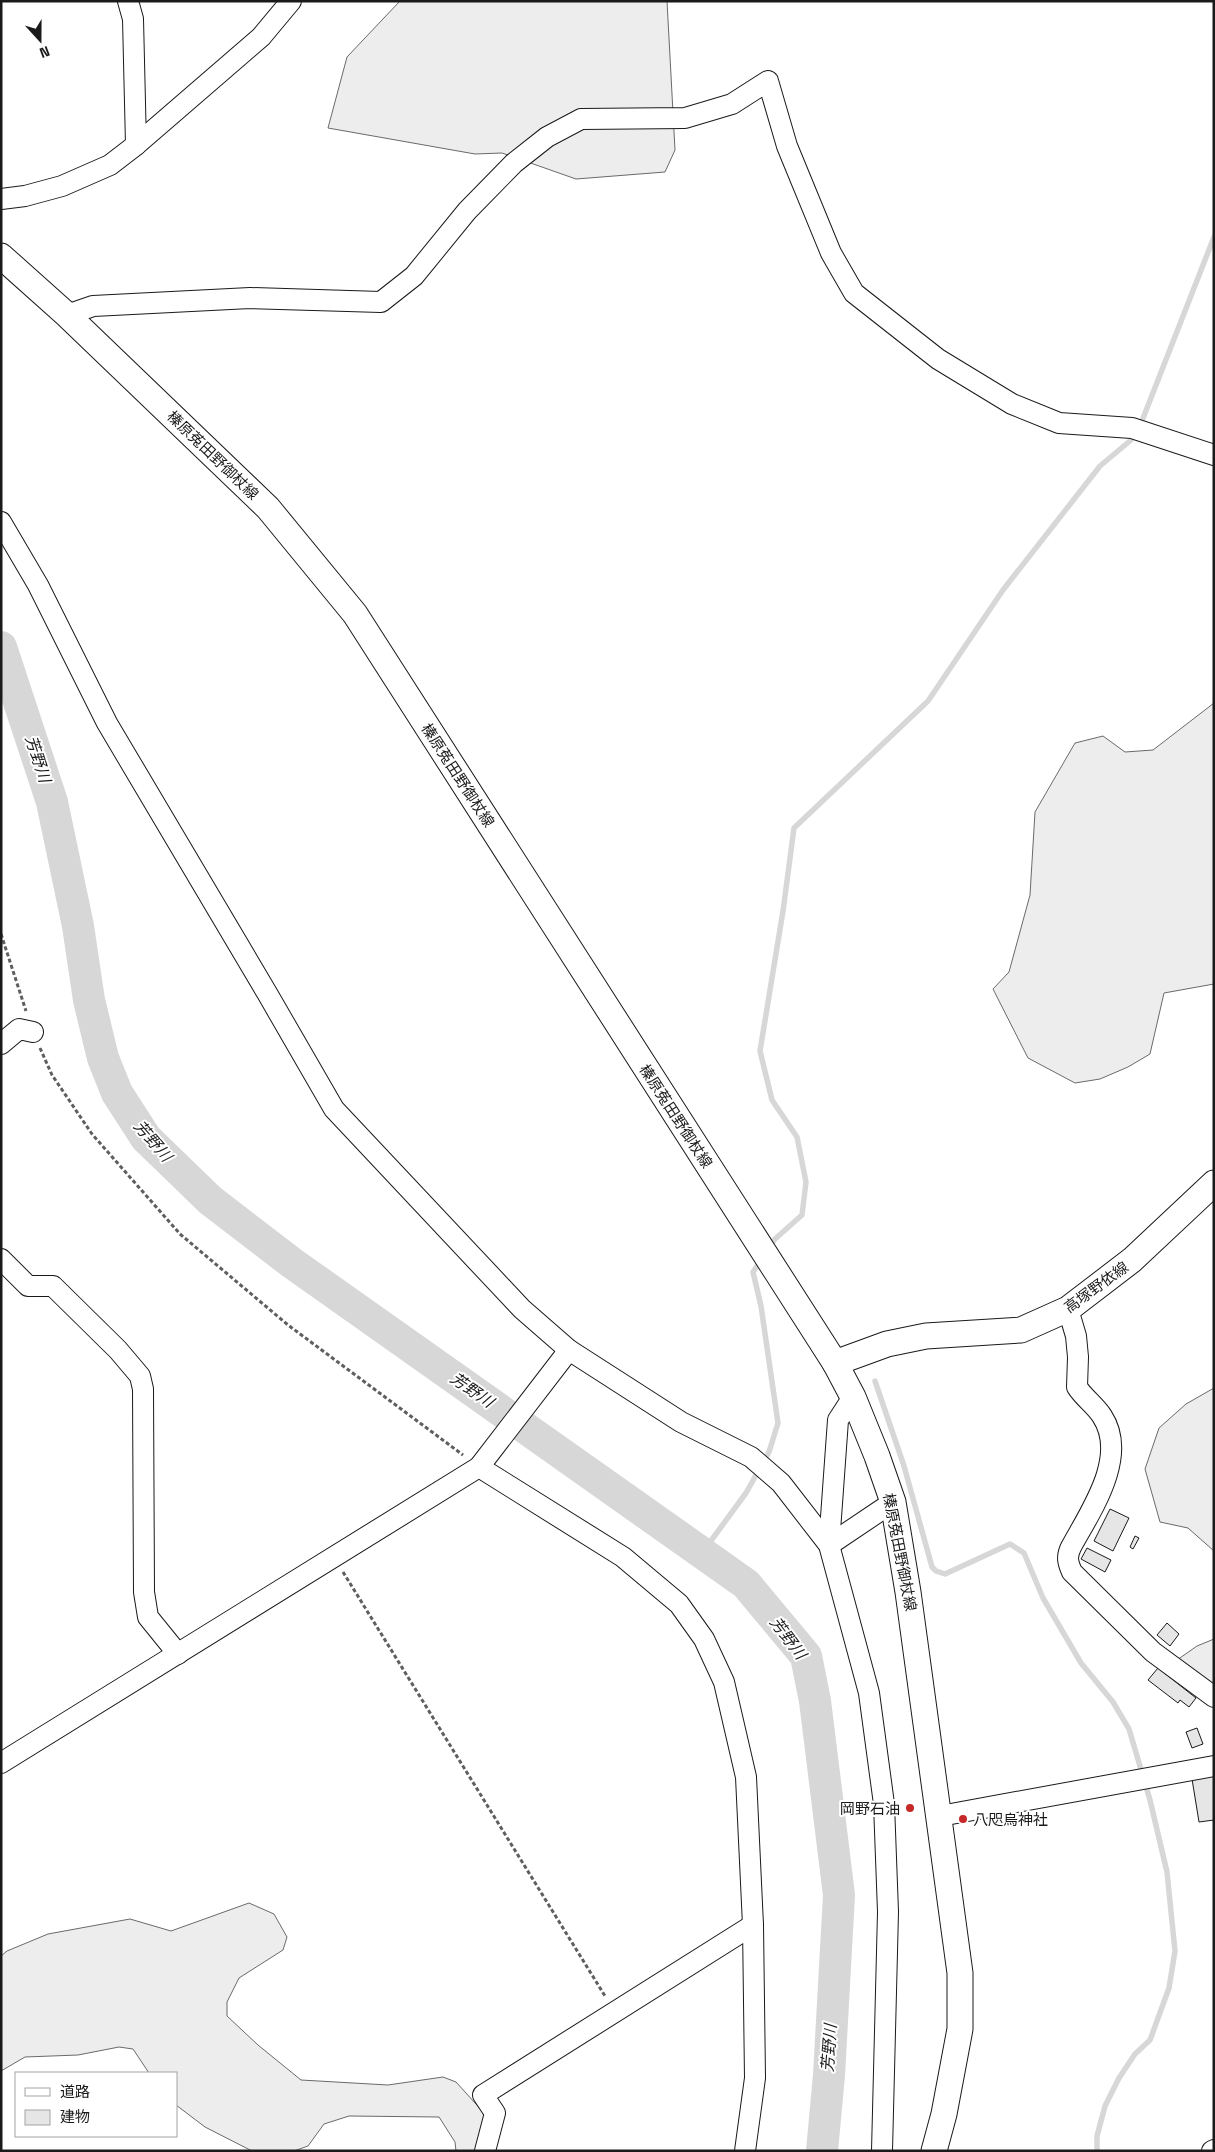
<svg xmlns="http://www.w3.org/2000/svg" width="1215" height="2152" viewBox="0 0 1215 2152" font-family="'Space Grotesk','Noto Sans JP',sans-serif">
	<style>
		.built { fill: #ededed; stroke: #6a6a6a }
		.lines { fill: none; stroke-linecap: round; stroke-linejoin: round }
		.stream { stroke: #d7d7d7; stroke-width: 5.5 }
		.river { stroke: #d7d7d7; stroke-width: 32 }
		.building { fill: #e6e6e6; stroke: #1a1a1a }
		.minor-casing { stroke: #1a1a1a; stroke-width: 22 }
		.major-casing { stroke: #1a1a1a; stroke-width: 27 }
		.path { stroke: #5f5f5f; stroke-width: 3; stroke-dasharray: 4 2.5; stroke-linecap: butt }
		.minor { stroke: #fff; stroke-width: 20 }
		.major { stroke: #fff; stroke-width: 25 }
		.poi-dot { fill: #c62828; stroke: #fff; stroke-width: 2 }
		.labels { text-anchor: middle; dominant-baseline: central; stroke-width: 4; stroke-linejoin: round; paint-order: stroke }
		.street-label { font-size: 15px; fill: #1a1a1a; stroke: #fff }
		.poi-label { font-size: 15px; fill: #1a1a1a; stroke: #fff; text-anchor: end }
		.water-label { font-size: 16px; font-style: italic; fill: #1a1a1a; stroke: #fff }
	</style>
	<rect width="100%" height="100%" fill="#fff"/>
	<g class="built">
		<polygon points="400,1 667,1 675,150 665,172 576,179 502,153 475,154 328,128 347,57"/>
		<polygon points="1214,703 1214,984 1164,993 1150,1054 1128,1067 1100,1079 1075,1083 1028,1058 993,989 1009,972 1030,895 1035,812 1075,743 1103,736 1125,752 1153,750"/>
		<polygon points="1214,1388 1214,1551 1188,1528 1160,1522 1145,1469 1159,1428 1186,1404"/>
		<polygon points="1214,1639 1214,1692 1177,1660 1197,1646"/>
		<polygon points="249,1903 274,1914 287,1937 283,1950 239,1978 227,2002 227,2016 258,2045 301,2080 388,2085 443,2077 456,2082 485,2114 482,2151 456,2151 455,2142 439,2117 349,2116 324,2124 308,2146 294,2151 252,2151 205,2127 176,2105 176,2073 149,2073 133,2049 119,2047 78,2055 25,2057 1,2071 1,1956 7,1951 48,1934 130,1919 171,1931"/>
	</g>
	<g class="lines">
		<g class="stream">
			<polyline points="1140,426 1214,237"/>
			<polyline points="769,1248 775,1239 802,1215 806,1182 797,1137 772,1100 760,1051 783,911 794,828 928,701 1003,590 1100,466 1131,440 1135,434"/>
			<polyline points="875,1381 904,1466 932,1567 936,1571 945,1574 1010,1544 1024,1553 1043,1598 1081,1663 1113,1702 1129,1729 1150,1800 1167,1872 1175,1951 1169,1988 1150,2040 1135,2054 1119,2078 1105,2106 1097,2136 1097,2151"/>
			<polyline points="702,1553 746,1493 769,1452 778,1423 761,1306 753,1272 761,1260"/>
		</g>
		<polyline class="river" points="1,647 52,802 78,926 89,1000 103,1058 117,1093 146,1138 210,1200 292,1263 746,1584 806,1656 815,1701 839,1895 829,2075 822,2151"/>
	</g>
	<g class="building">
		<polygon points="1110,1509 1129,1518 1113,1551 1094,1541"/>
		<polygon points="1135,1536 1139,1538 1133,1549 1130,1547"/>
		<polygon points="1087,1548 1111,1560 1105,1572 1081,1559"/>
		<polygon points="1167,1623 1179,1634 1170,1646 1157,1635"/>
		<polygon points="1158,1668 1196,1698 1189,1707 1180,1700 1178,1703 1148,1680"/>
		<polygon points="1197,1728 1203,1744 1192,1748 1186,1732"/>
		<polygon points="1214,1775 1214,1820 1199,1822 1192,1779"/>
	</g>
	<g class="lines">
		<defs>
			<g id="minor">
				<polyline points="128,1 133,19 136,145"/>
				<polyline points="1,199 25,196 62,186 110,165 136,145 261,37 291,1"/>
				<polyline points="67,315 93,306 250,298 381,302 414,276 467,211 514,163 547,137 581,119 685,118 732,104 768,81 787,146 831,253 854,293 938,359 1012,404 1059,423 1132,428 1214,455"/>
				<polyline points="1,522 38,585 107,723 267,993 334,1109 522,1309 569,1350 681,1422 751,1457 781,1483 829,1545 869,1693 884,1804 888,1912 882,2151"/>
				<polyline points="1,1044 19,1029 33,1032"/>
				<polyline points="1,1259 28,1286 53,1286 118,1350 140,1376 143,1389 144,1592 148,1617 178,1654"/>
				<path d="M1068 1309 1076 1336 1078 1357 1077 1387C1084 1398 1095 1405 1102 1416 1129 1457 1090 1512 1071 1547 1066 1557 1068 1563 1072 1572L1153 1652 1214 1697"/>
				<polyline points="479,1467 623,1557 679,1604 704,1639 724,1682 746,1777 753,1925 755,2078 745,2151"/>
				<polyline points="829,1545 838,1420 853,1397"/>
				<polyline points="829,1545 893,1502"/>
				<polyline points="1,1763 479,1467 569,1350"/>
				<polyline points="940,1816 1214,1766"/>
				<polyline points="485,2151 495,2113 483,2095 753,1925"/>
				<polyline points="1212,2151 1214,2150"/>
			</g>
			<g id="major">
				<polyline points="1,256 67,315 268,508 355,614 835,1363 853,1397 877,1456 893,1502 908,1592 960,1973 960,2029 944,2114 934,2151"/>
				<polyline points="835,1363 887,1344 926,1336 1021,1330 1068,1309 1132,1260 1214,1183"/>
			</g>
		</defs>
		<use href="#minor" class="minor-casing"/>
		<use href="#major" class="major-casing"/>
		<g class="path">
			<polyline points="1,934 26,1011"/>
			<polyline points="40,1048 52,1075 92,1134 180,1234 288,1325 463,1455"/>
			<polyline points="343,1572 605,1996"/>
		</g>
		<use href="#minor" class="minor"/>
		<use href="#major" class="major"/>
	</g>
	<g class="poi-dot">
		<circle cx="910" cy="1808" r="5"/>
		<circle cx="963" cy="1819" r="5"/>
	</g>
	<g class="labels">
		<g class="street-label">
			<text transform="translate(213 455) rotate(44)">榛原菟田野御杖線</text>
			<text transform="translate(458 775) rotate(57)">榛原菟田野御杖線</text>
			<text transform="translate(676 1116) rotate(57)">榛原菟田野御杖線</text>
			<text transform="translate(1096 1287) rotate(-36)">高塚野依線</text>
			<text transform="translate(900 1552) rotate(79)">榛原菟田野御杖線</text>
		</g>
		<g class="poi-label">
			<text x="900" y="1808">岡野石油</text>
			<text x="973" y="1819" text-anchor="start">八咫烏神社</text>
		</g>
		<g class="water-label">
			<text transform="translate(38 759) rotate(72)">芳野川</text>
			<text transform="translate(153 1141) rotate(49)">芳野川</text>
			<text transform="translate(472 1390) rotate(35)">芳野川</text>
			<text transform="translate(788 1638) rotate(53)">芳野川</text>
			<text transform="translate(829 2048) rotate(-86)">芳野川</text>
		</g>
	</g>
	<rect width="1215" height="2152" fill="none" stroke="#1a1a1a" stroke-width="5"/>
	<rect x="15" y="2072" width="162" height="65" fill="#ffffff" stroke="#a3a3a3"/>
	<rect x="25" y="2088" width="25" height="8" fill="#ffffff" stroke="#a3a3a3"/>
	<text x="60" y="2097" font-size="15" fill="#1a1a1a">道路</text>
	<rect x="25" y="2110" width="25" height="15" fill="#e6e6e6" stroke="#a3a3a3"/>
	<text x="60" y="2122" font-size="15" fill="#1a1a1a">建物</text>
	<g transform="translate(40 40) rotate(159)" stroke="#ffffff" stroke-width="4" paint-order="stroke">
	<path d="M0-4L9 19L0 12L-9 19Z" fill="#1a1a1a"/>
	<text y="-8" font-size="14" font-weight="bold" text-anchor="middle" fill="#1a1a1a">N</text>
	</g>
</svg>
